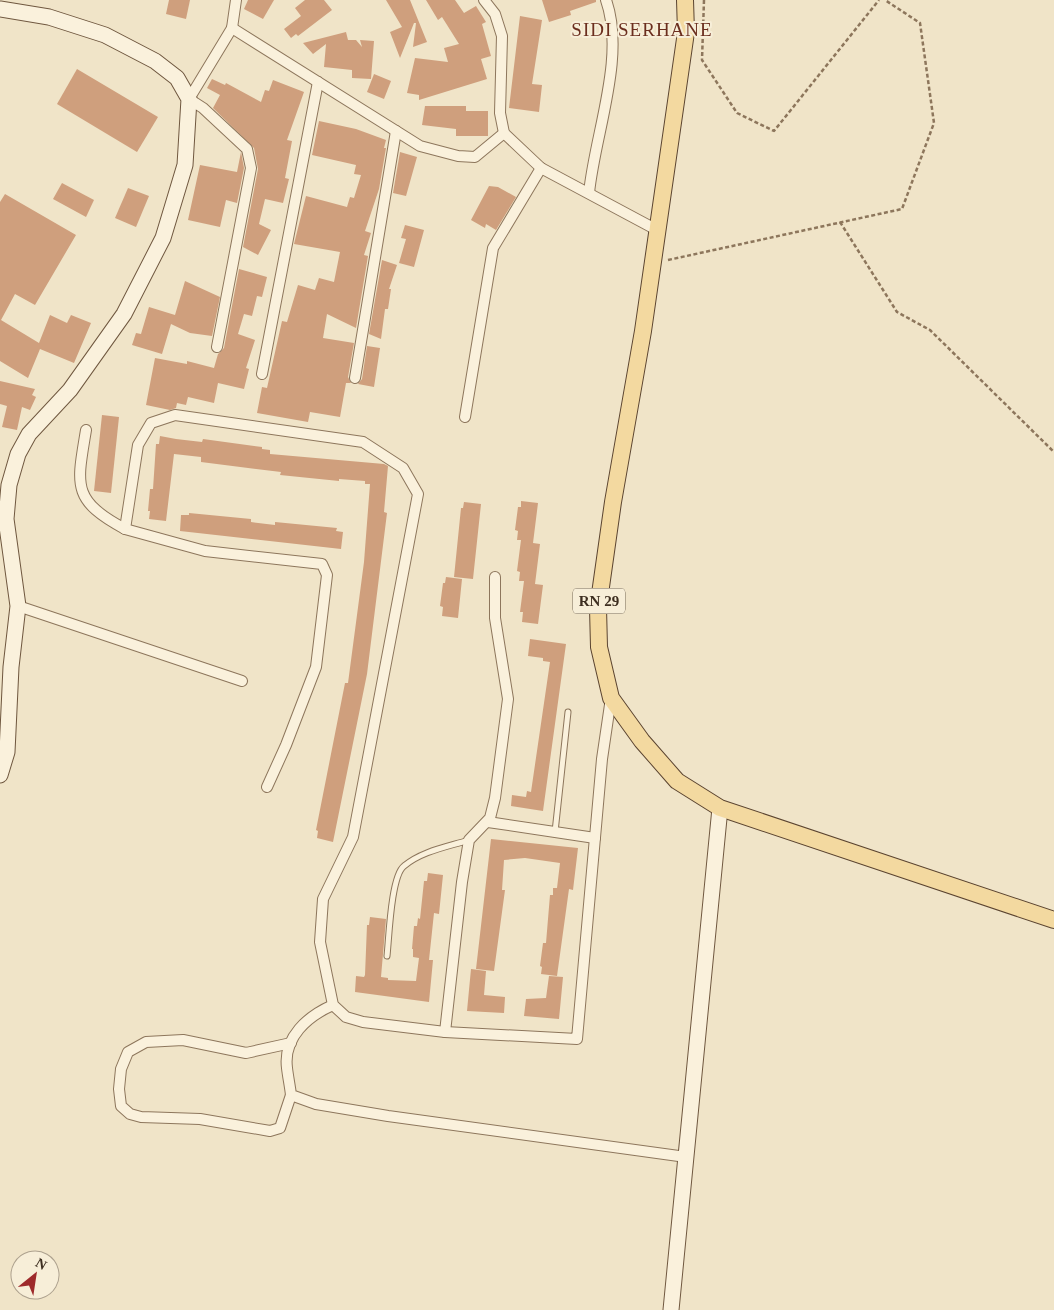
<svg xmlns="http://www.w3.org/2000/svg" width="1054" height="1310" viewBox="0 0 1054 1310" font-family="'Times New Roman',serif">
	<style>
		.building { fill: #cf9f7d }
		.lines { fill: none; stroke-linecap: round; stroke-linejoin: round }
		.lane-casing { stroke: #8d765c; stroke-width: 7 }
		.street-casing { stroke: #8d765c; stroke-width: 12 }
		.secondary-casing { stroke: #6f573f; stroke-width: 17 }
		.primary-casing { stroke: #5b4430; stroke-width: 18 }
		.path { stroke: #8d765c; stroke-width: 2.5; stroke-dasharray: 4 2.5; stroke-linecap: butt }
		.lane { stroke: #faf1dc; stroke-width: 5 }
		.street { stroke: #faf1dc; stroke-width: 10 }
		.secondary { stroke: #faf1dc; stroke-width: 15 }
		.primary { stroke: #f3d9a0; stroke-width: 16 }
		.labels { text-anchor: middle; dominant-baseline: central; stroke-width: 4; stroke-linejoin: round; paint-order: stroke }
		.shield { fill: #f7eed8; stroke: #756857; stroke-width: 1 }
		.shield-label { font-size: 15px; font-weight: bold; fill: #3d2e20 }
		.quarter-label { font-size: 19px; letter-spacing: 1px; fill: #6b2e1e; stroke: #f7eed8 }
	</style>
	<rect width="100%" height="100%" fill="#f0e4c8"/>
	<g class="building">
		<polygon points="169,0 190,0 186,19 166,14"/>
		<polygon points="248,0 274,0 263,19 244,9"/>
		<polygon points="305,0 324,0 332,10 298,36 296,34 291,38 284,29 301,16 295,8"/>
		<polygon points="386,0 410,0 427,42 413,47 416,23 414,23 400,58 390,32 402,27"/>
		<polygon points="426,0 455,0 464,13 476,6 486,22 482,24 491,56 481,59 487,79 419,100 419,95 407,93 415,58 448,62 444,48 459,44 442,17 438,20"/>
		<polygon points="542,0 596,0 596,2 570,11 571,15 549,22"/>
		<polygon points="520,16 542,20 532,84 542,85 539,112 509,108"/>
		<polygon points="346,32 348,40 356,40 362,47 360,40 374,41 371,79 352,78 352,70 324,67 326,44 313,54 303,43"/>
		<polygon points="77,69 158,117 137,152 57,104"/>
		<polygon points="374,74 391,81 384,99 367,92"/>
		<polygon points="212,79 225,85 226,83 261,102 265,90 269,91 273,80 304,92 287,140 292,141 285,178 289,179 283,203 265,199 259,224 271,230 258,255 243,247 258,169 254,148 213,108 220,95 207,88"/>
		<polygon points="425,106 466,106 466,111 488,111 488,136 456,136 456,129 422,125"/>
		<polygon points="319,121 356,129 386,140 384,148 386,148 379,189 365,231 371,233 364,255 368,256 356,328 327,314 323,338 354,343 348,377 351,383 346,383 340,417 310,412 308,422 257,413 262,387 267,388 282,321 287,322 298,285 315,290 319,278 334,282 340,252 294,244 306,196 347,207 350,197 354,198 361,175 354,174 356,165 312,155"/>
		<polygon points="241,152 244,168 237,203 226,200 220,227 188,220 200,165 237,172"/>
		<polygon points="400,152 417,157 406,196 393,193"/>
		<polygon points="62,183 94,200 86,217 53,199"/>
		<polygon points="489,186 498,187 516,197 496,230 486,224 485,228 471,220"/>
		<polygon points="128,188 149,196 136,227 115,218"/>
		<polygon points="5,194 76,235 35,305 15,294 1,320 39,343 50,315 67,323 71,315 91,323 74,363 40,349 28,378 0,361 0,202"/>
		<polygon points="405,225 424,230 414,267 399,263 406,239 401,238"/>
		<polygon points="382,260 397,265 389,289 391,289 388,309 385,309 381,339 369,334"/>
		<polygon points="239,269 267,277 262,297 257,296 252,316 244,314 238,334 255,340 246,368 249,369 244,389 218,383 214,403 188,397 186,405 177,403 176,408 170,410 146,405 155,358 187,364 187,361 214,368 218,354 224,348"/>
		<polygon points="185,281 220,297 212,336 190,333 171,324 162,354 132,345 136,333 141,334 149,307 175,315"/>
		<polygon points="367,346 380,348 374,387 358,384 362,379"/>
		<polygon points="0,381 35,389 32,395 36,397 30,410 22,407 17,430 2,427 7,406 0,404"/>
		<polygon points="102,415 119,417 111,493 94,491"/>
		<polygon points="160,436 176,439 202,442 203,439 262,447 262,449 270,450 270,454 384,464 388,466 384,512 387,513 367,674 333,842 317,838 318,831 316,830 345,683 348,683 364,562 370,484 365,484 365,481 339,479 339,481 280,475 281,472 201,462 201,457 174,454 166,521 149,519 150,511 148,511 150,489 153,489 156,444 159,444"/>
		<polygon points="521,501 538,503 533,543 540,544 535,584 543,585 538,624 522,622 523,612 520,612 524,581 519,581 520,572 517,571 521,540 517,540 518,531 515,530 518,507 521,507"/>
		<polygon points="464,502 481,504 473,579 454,577 461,508 463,508"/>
		<polygon points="189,513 251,519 251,522 275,525 275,522 337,528 336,531 343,532 341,549 180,531 181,515 189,515"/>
		<polygon points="446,577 462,579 458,618 442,616 443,607 440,606 443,583 445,583"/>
		<polygon points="530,639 566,644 543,811 511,806 512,795 526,797 527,791 531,792 550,662 543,661 543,658 528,656"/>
		<polygon points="491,839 578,848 573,890 569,889 557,976 541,974 542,967 540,966 543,943 546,943 550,895 553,895 553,888 557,888 560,863 525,858 504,860 502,890 505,890 494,971 476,969"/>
		<polygon points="428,873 443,875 439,914 434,913 429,960 433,960 429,1002 355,992 356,976 364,977 365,975 367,925 369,925 370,917 386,919 381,977 388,978 388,980 416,981 419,958 413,957 413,949 412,949 414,926 417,926 418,918 420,919 424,881 427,881"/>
		<polygon points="471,969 486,971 484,995 505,997 504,1013 467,1011"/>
		<polygon points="549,976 563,977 559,1019 524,1016 526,999 546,998"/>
	</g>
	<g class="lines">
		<defs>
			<g id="lane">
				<polyline points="555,832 568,712"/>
				<path d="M387 956C389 938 391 876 404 866 422 851 447 847 469 840"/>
			</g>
			<g id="street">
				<polyline points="484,0 495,14 502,36 500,113 504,133 541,168 657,230"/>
				<polyline points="232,28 420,146 458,156 475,157 504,133"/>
				<path d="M589 193C595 133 626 57 606 0"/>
				<polyline points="217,347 251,168 247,149 203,108 189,99 232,28 236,0"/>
				<polyline points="262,374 318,82"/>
				<polyline points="355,378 396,131"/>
				<polyline points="465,417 493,248 541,168"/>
				<path d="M86 430C77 485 71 500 125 529"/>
				<polyline points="18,606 242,681"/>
				<polyline points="267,787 286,745 316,667 327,575 322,564 205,551 125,529 138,445 151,423 175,415 363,442 403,468 418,494 353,837 323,899 320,942 333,1005 346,1017 363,1022 445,1032 577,1039 602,759 611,698"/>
				<polyline points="488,822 595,838"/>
				<path d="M333 1005C308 1016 283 1037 287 1068 288 1077 290 1086 291 1095L316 1104 388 1116 686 1157"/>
				<polyline points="445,1032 462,882 469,840 490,818 495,798 508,699 495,618 495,577"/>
				<polyline points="291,1043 246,1053 183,1040 146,1042 128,1052 121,1069 119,1089 121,1106 130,1114 141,1117 200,1119 270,1131 280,1128 291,1095"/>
			</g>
			<g id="secondary">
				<polyline points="0,9 49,17 105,35 155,61 177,78 189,99 185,165 163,238 124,314 70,390 29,434 18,454 9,485 6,519 18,606 11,667 7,752 0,775"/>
				<polyline points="671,1310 720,808"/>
			</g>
			<polyline id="primary" points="685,0 686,32 643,331 613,502 598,608 599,647 611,698 642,741 677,781 720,808 1054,920"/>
		</defs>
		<use href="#lane" class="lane-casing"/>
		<use href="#street" class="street-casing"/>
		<use href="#secondary" class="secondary-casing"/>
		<use href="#primary" class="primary-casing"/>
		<g class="path">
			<polyline points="704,0 702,60 737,113 774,131 879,0"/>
			<polyline points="840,222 897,312 930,330 1054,452"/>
			<polyline points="668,260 902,209 934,123 920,23 885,0"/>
		</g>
		<use href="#lane" class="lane"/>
		<use href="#street" class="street"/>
		<use href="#secondary" class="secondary"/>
		<use href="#primary" class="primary"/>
	</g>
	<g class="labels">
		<rect class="shield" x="573" y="588.5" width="52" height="25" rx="4"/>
		<g class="shield-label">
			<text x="599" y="601">RN 29</text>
		</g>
		<g class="quarter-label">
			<text x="642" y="29">SIDI SERHANE</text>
		</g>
	</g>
	<g transform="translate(35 1275) rotate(30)"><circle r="24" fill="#f7eed8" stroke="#ada18e"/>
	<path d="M0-4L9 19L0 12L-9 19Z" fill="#9e2a2b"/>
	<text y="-8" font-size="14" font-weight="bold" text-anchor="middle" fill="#3d2e20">N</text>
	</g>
</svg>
